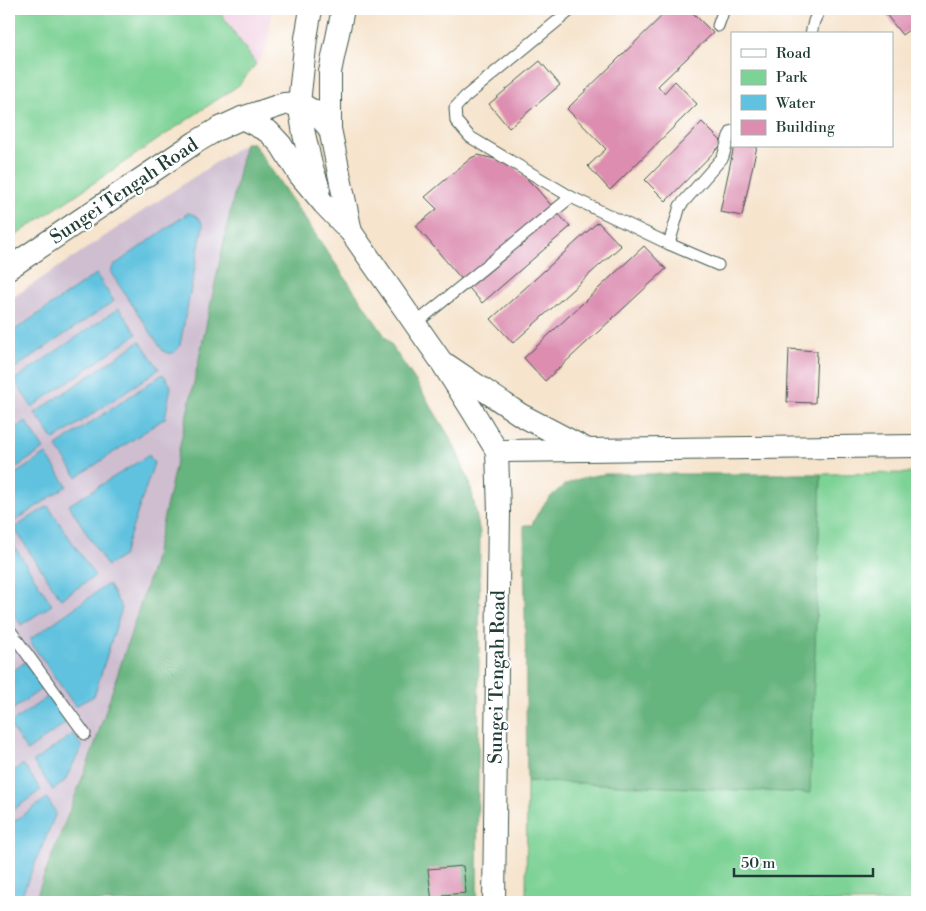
<svg xmlns="http://www.w3.org/2000/svg" width="926" height="911" viewBox="0 0 926 911" font-family="'Libre Bodoni',serif">
	<style>
		.built { fill: #f1d0e2 }
		.industrial { fill: #cebed0 }
		.green { fill: #7dd295; stroke: #4e8864 }
		.forest { fill: #66b47e; stroke: #427859 }
		.water { fill: #61c2df; stroke: #40808a }
		.building { fill: #dc8db0 }
		.lines { fill: none; stroke-linecap: round; stroke-linejoin: round }
		.service-casing { stroke: #3f564b; stroke-width: 13 }
		.minor-casing { stroke: #3f564b; stroke-width: 24 }
		.service { stroke: #fff; stroke-width: 11 }
		.minor { stroke: #fff; stroke-width: 22 }
		.labels { text-anchor: middle; dominant-baseline: central; stroke-width: 4; stroke-linejoin: round; paint-order: stroke }
		.street-label { font-size: 19px; fill: #1f3d34; stroke: #fff }
	</style>
	<rect width="100%" height="100%" fill="#fff"/>
	<filter id="ink" filterUnits="userSpaceOnUse"><feTurbulence type="fractalNoise" baseFrequency=".02" numOctaves="2"/><feDisplacementMap in="SourceGraphic" scale="10" xChannelSelector="R" yChannelSelector="G"/><feConvolveMatrix kernelMatrix="1 2 1 2 8 2 1 2 1" color-interpolation-filters="sRGB"/></filter>
	<filter id="wash" filterUnits="userSpaceOnUse"><feTurbulence type="fractalNoise" baseFrequency=".0096" numOctaves="4" result="noise"/><feDisplacementMap in="SourceGraphic" scale="20" xChannelSelector="R" yChannelSelector="G"/><feGaussianBlur stdDeviation="1.12" result="paint"/><feColorMatrix in="noise" values="0 0 0 0 0 0 0 0 0 0 0 0 0 0 0 0 0 1.4 0 .05"/><feComposite in="paint" operator="in"/></filter>
	<g filter="url(#wash)">
		<rect width="100%" height="100%" fill="#f6e4cd"/>
		<polygon class="built" points="218,9 273,9 266,48 256,64"/>
		<polygon class="industrial" points="245,143 191,396 153,565 93,750 36,896 34,902 9,902 9,300"/>
		<g class="green">
			<polygon points="9,9 218,9 256,64 239,85 9,240"/>
			<polygon points="917,473 917,902 526,902 527,781 810,793 821,474"/>
		</g>
		<g class="forest">
			<polygon points="245,143 253,143 415,380 452,441 470,483 480,533 477,902 34,902 93,750 153,565 191,396"/>
			<path d="M605 474H821L810 793 527 781 524 525H532C538 509 552 493 567 484 578 478 592 476 605 474Z"/>
		</g>
		<g class="water">
			<path d="M188 213C197 215 200 218 203 226L180 345C176 353 172 356 163 351L111 273 113 266Z"/>
			<polygon points="96,274 114,301 9,372 9,334"/>
			<polygon points="119,308 137,334 32,407 14,380"/>
			<polygon points="140,341 159,369 54,440 35,413"/>
			<polygon points="163,374 171,386 165,418 77,477 56,446"/>
			<polygon points="26,421 44,449 9,472 9,432"/>
			<polygon points="46,454 67,486 9,525 9,478"/>
			<polygon points="149,455 154,463 123,556 107,566 69,505"/>
			<polygon points="48,506 95,576 61,599 14,528"/>
			<polygon points="9,538 52,605 21,625 9,606"/>
			<polygon points="108,584 122,608 94,696 75,706 29,640"/>
			<polygon points="25,662 43,688 9,712 9,674"/>
			<polygon points="49,696 67,722 27,751 9,724"/>
			<polygon points="73,734 82,747 64,782 53,790 33,762"/>
			<polygon points="23,764 41,790 9,813 9,774"/>
			<polygon points="47,798 56,813 19,902 9,902 9,825"/>
		</g>
		<g id="blocks">
			<g class="building">
				<polygon points="669,9 689,9 713,33 658,86 664,93 675,81 697,104 610,190 588,166 606,149 567,109"/>
				<polygon points="882,9 917,9 917,24 902,35"/>
				<polygon points="540,61 560,85 509,128 489,104"/>
				<polygon points="702,122 723,143 666,201 645,180"/>
				<polygon points="734,146 757,146 742,216 720,212"/>
				<polygon points="478,155 495,159 514,166 537,189 570,227 482,303 416,226 437,209 425,197 471,158"/>
				<polygon points="598,222 621,246 513,343 491,319"/>
				<polygon points="644,246 666,269 545,381 524,358"/>
				<polygon points="789,349 817,351 815,403 787,402"/>
				<polygon points="463,866 466,893 443,895 444,902 432,902 428,869"/>
			</g>
		</g>
	</g>
	<g filter="url(#ink)">
		<use href="#blocks" fill-opacity="0" stroke="#3f564b" stroke-width="1"/>
		<g class="lines">
			<defs>
				<g id="service">
					<polyline points="572,9 465,97 455,108 456,121 470,137 571,197 669,244 718,265"/>
					<polyline points="718,26 724,9"/>
					<polyline points="811,34 814,21 820,9"/>
					<polyline points="669,244 680,206 723,157 729,136 732,131"/>
					<polyline points="415,324 571,197"/>
					<polyline points="9,629 85,734"/>
				</g>
				<g id="minor">
					<polyline points="311,9 306,38 299,103 304,134 311,165 319,189"/>
					<polyline points="343,9 330,72 330,129 351,232"/>
					<polyline points="242,118 269,132 281,145 299,174 324,204 351,232 441,361 472,410 497,451 499,512 494,902"/>
					<polyline points="9,268 196,142 218,129 242,118 284,104 299,103 315,112 330,129"/>
					<polyline points="447,365 521,415 586,449"/>
					<polyline points="497,451 917,446"/>
				</g>
			</defs>
			<use href="#service" class="service-casing"/>
			<use href="#minor" class="minor-casing"/>
			<use href="#service" class="service"/>
			<use href="#minor" class="minor"/>
		</g>
	</g>
	<g class="labels">
		<g class="street-label">
			<text transform="translate(124 191) rotate(-34)">Sungei Tengah Road</text>
			<text transform="translate(497 677) rotate(-89)">Sungei Tengah Road</text>
		</g>
	</g>
	<rect width="926" height="911" fill="none" stroke="#fff" stroke-width="30"/>
	<rect x="731" y="32" width="162" height="115" fill="#ffffff" stroke="#a5b1ae"/>
	<rect x="741" y="49" width="25" height="8" fill="#ffffff" stroke="#a5b1ae"/>
	<text x="776" y="58" font-size="15" fill="#1f3d34">Road</text>
	<rect x="741" y="70" width="25" height="15" fill="#7dd295" stroke="#a5b1ae"/>
	<text x="776" y="82" font-size="15" fill="#1f3d34">Park</text>
	<rect x="741" y="95" width="25" height="15" fill="#61c2df" stroke="#a5b1ae"/>
	<text x="776" y="108" font-size="15" fill="#1f3d34">Water</text>
	<rect x="741" y="120" width="25" height="15" fill="#dc8db0" stroke="#a5b1ae"/>
	<text x="776" y="132" font-size="15" fill="#1f3d34">Building</text>
	<path d="M734 868v8h139v-8" fill="none" stroke="#1f3d34" stroke-width="2.5"/>
	<text x="741" y="868" font-size="15" fill="#1f3d34" stroke="#ffffff" stroke-width="4" paint-order="stroke">50 m</text>
</svg>
